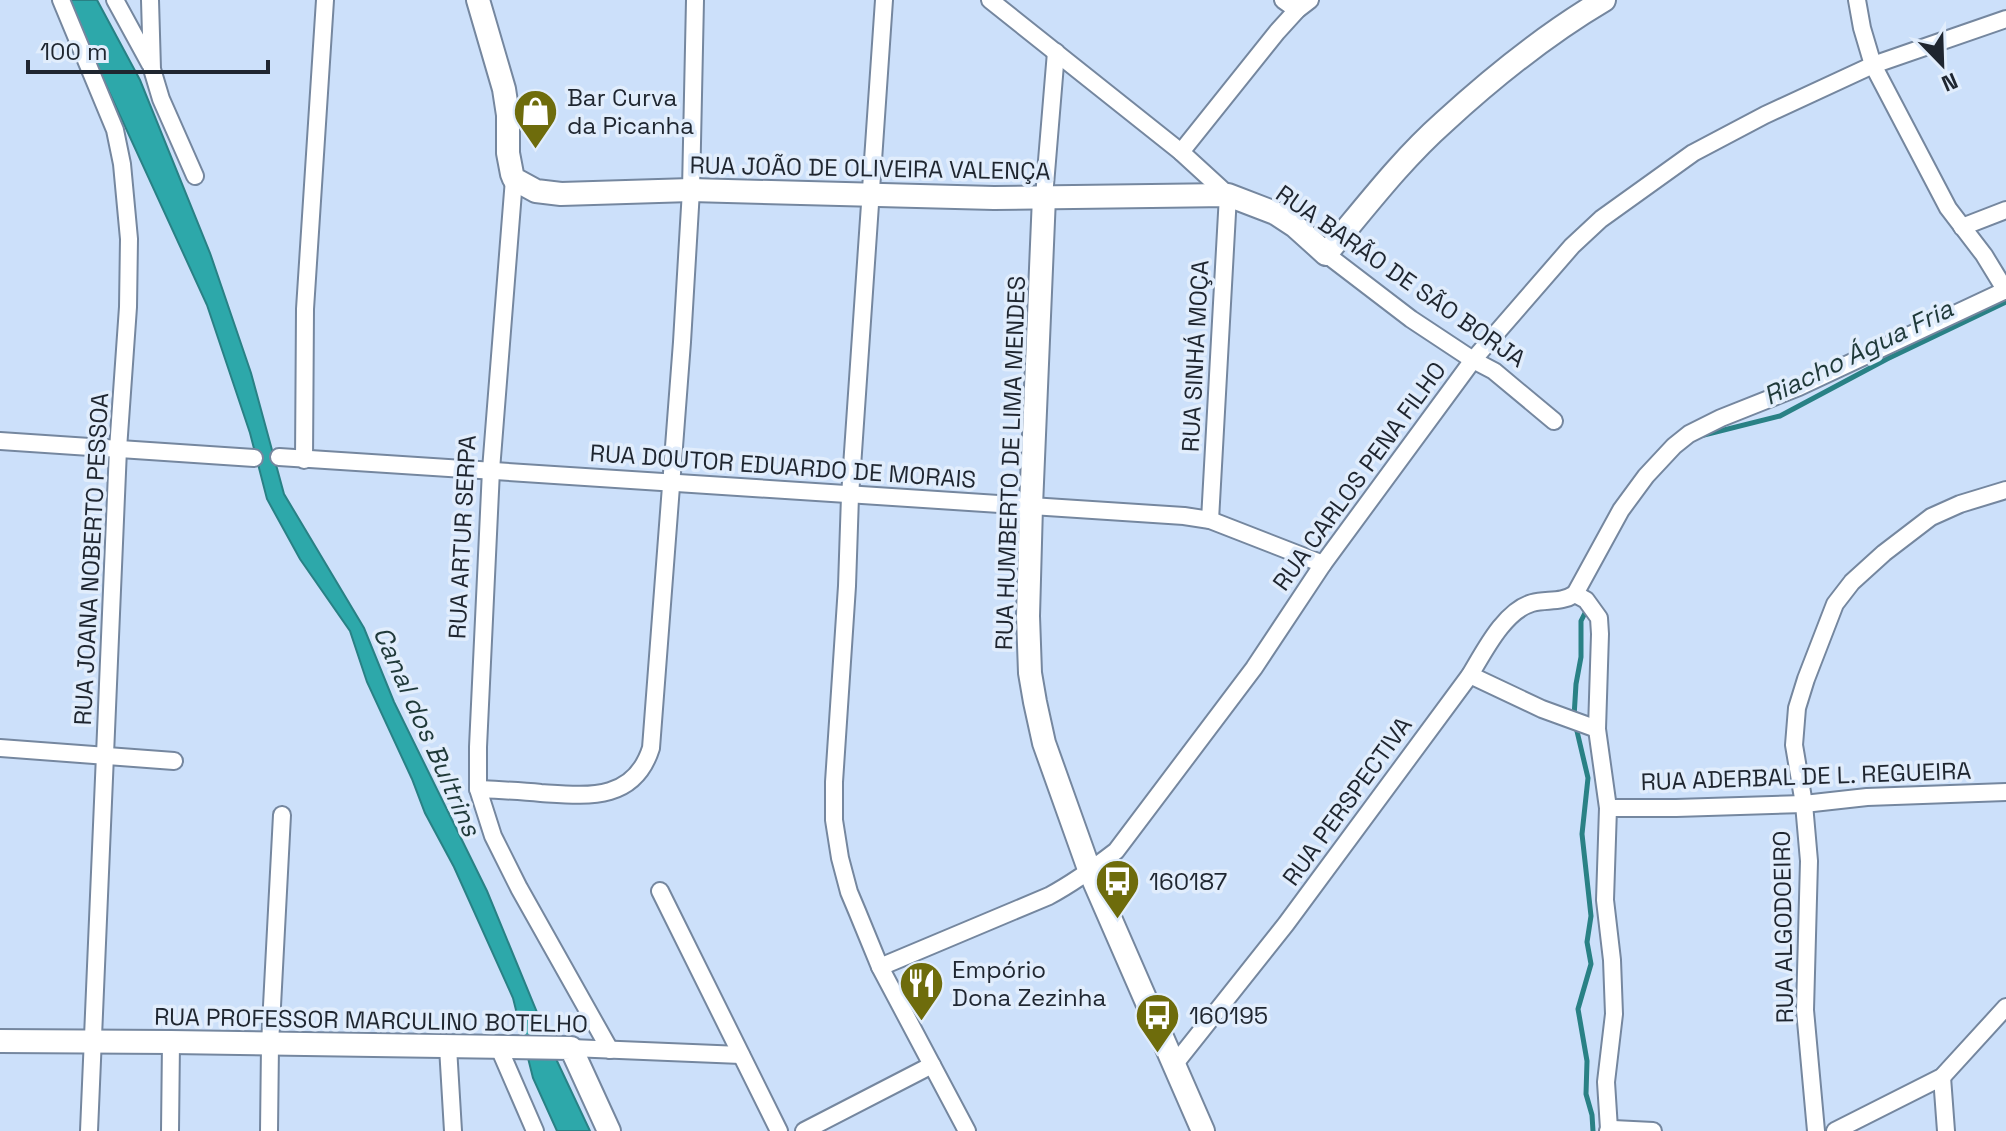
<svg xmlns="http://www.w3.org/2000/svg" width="2006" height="1131" viewBox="0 0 2006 1131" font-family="'Space Grotesk',sans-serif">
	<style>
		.water { fill: #2da8aa; stroke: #298185; stroke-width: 2 }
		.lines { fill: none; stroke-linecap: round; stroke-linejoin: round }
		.stream { stroke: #298185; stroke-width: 5 }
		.street-casing { stroke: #75879f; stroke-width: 20 }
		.secondary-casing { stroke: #75879f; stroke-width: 26 }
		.street { stroke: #fff; stroke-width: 16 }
		.secondary { stroke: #fff; stroke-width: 22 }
		.labels { text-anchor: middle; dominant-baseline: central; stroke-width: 7; stroke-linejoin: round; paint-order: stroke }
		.poi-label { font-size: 24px; fill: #1f2630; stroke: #e1edfc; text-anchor: start }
		.street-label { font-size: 24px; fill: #1f2630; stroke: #e1edfc }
		.water-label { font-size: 26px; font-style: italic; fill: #1f3939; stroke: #e1edfc }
	</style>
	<rect width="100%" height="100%" fill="#cce0fa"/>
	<polygon class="water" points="67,0 97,0 140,80 210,253 251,373 284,494 364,628 394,702 487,891 557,1061 590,1131 557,1131 533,1078 513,998 454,867 425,813 412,779 367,682 350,631 300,559 267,499 250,433 207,305"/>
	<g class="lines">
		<g class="stream">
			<polyline points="1700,436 1780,416 1887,359 2006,302"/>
			<polyline points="1574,717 1576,684 1581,657 1581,621 1587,609"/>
			<polyline points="1576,727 1588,778 1582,834 1591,916 1587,942 1591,964 1578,1009 1587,1061 1586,1094 1592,1115 1593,1131"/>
		</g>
		<defs>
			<g id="street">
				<polyline points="61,0 115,130 122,164 129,239 128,307 118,449 89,1131"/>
				<polyline points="115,0 150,64"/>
				<polyline points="150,0 152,69 161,99 195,176"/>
				<polyline points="884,0 850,496 847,586 834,782 834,820 840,858 849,892 857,911 880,967 967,1131"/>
				<polyline points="990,0 1181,152 1228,195 1210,520"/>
				<polyline points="1283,0 1297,10"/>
				<polyline points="1857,0 1862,28 1873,65 1948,208 1984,255 2006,291"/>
				<polyline points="1181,152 1277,32 1297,10 1310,0"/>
				<polyline points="514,179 491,470 478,747 478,789 493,836 519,888 610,1050"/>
				<polyline points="1044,197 1056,52"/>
				<polyline points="1962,227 2006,210"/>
				<polyline points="1326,254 1411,319 1473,360 1494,371 1554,421"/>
				<polyline points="0,441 254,458"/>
				<polyline points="279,457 1184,516 1210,520 1323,564"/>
				<polyline points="304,460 305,309 325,0"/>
				<polyline points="1575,594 1586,600 1599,618 1600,634 1597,729 1608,808 1605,900 1612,960 1614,1014 1606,1082 1609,1129"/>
				<polyline points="1575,594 1621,510 1646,476 1674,446 1689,434 1721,418 1799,387 2006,290"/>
				<polyline points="1470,675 1542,709 1597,729"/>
				<polyline points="0,748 174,761"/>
				<path d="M478 789C499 790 520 791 541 793 587 796 634 802 651 748L682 342 691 190 695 0"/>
				<polyline points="1608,808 1676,808 1804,804 1867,797 2006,792"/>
				<polyline points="660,891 779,1131"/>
				<path d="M880 967 1049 896C1073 883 1094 868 1116 851L1254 668 1323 564 1473 360 1572 246 1601 219 1693 153 1765 115 1873 65 2006 19"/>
				<polyline points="448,1047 453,1131"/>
				<polyline points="499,1048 535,1131"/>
				<polyline points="571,1048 741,1055"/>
				<path d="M1174 1065 1286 924 1470 675C1484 652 1504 611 1532 603 1547 599 1561 603 1575 594"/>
				<polyline points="1942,1077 1946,1131"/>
				<polyline points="170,1131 171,1042"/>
				<polyline points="269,1131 270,1044 282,815"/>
				<polyline points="804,1131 932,1065"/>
				<polyline points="1608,1131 1609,1129 1613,1129 1653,1131"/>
				<polyline points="1816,1131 1805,1010 1809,861 1804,804 1794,745 1797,708 1806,679 1835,604 1852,582 1884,553 1931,517 1960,504 2006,490"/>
				<polyline points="1835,1131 1942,1077 2006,1007"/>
			</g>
			<g id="secondary">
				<path d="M478 0 504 89 508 115V153L512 174 514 179 536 191 561 194 691 190 994 198 1228 195 1275 213 1295 226 1326 254C1364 209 1400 161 1444 122 1492 78 1548 33 1604 0"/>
				<polyline points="1044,197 1031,506 1028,616 1030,673 1035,702 1044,743 1090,872 1203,1131"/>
				<polyline points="0,1041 171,1042 571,1048 609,1131"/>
			</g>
		</defs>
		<use href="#street" class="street-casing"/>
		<use href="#secondary" class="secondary-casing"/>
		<use href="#street" class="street"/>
		<use href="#secondary" class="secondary"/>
	</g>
	<defs>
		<symbol id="shop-pin" viewBox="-11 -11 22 30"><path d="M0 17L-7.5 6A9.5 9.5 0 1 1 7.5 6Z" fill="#6e6c0c" stroke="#e1edfc"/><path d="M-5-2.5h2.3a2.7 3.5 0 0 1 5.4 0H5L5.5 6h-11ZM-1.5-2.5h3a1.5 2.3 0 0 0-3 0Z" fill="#fff"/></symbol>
		<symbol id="bus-pin" viewBox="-11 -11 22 30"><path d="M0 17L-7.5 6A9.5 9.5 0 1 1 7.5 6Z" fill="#6e6c0c" stroke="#e1edfc"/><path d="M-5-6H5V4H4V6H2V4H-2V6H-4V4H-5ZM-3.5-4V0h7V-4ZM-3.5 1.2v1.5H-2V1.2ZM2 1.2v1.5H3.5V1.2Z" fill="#fff"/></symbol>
		<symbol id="restaurant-pin" viewBox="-11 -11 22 30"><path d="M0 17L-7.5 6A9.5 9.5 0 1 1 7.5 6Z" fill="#6e6c0c" stroke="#e1edfc"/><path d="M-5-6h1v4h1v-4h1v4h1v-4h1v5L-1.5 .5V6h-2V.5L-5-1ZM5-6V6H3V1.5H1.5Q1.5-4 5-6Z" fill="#fff"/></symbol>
	</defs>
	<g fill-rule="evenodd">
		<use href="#shop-pin" x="510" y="86" width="51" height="69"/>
		<use href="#bus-pin" x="1092" y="856" width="51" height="69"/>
		<use href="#restaurant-pin" x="896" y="958" width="51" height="69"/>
		<use href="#bus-pin" x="1132" y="990" width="51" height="69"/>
	</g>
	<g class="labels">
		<g class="poi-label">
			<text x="567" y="97">Bar Curva<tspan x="567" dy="28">da Picanha</tspan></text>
			<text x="1149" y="881">160187</text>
			<text x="952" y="969">Empório<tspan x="952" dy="28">Dona Zezinha</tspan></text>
			<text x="1189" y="1015">160195</text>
		</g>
		<g class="street-label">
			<text transform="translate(870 168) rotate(1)">RUA JOÃO DE OLIVEIRA VALENÇA</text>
			<text transform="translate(1401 276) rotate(35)">RUA BARÃO DE SÃO BORJA</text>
			<text transform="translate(1195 356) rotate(-87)">RUA SINHÁ MOÇA</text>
			<text transform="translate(1010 463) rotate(-88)">RUA HUMBERTO DE LIMA MENDES</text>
			<text transform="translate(783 466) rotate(4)">RUA DOUTOR EDUARDO DE MORAIS</text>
			<text transform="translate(1359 476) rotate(-54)">RUA CARLOS PENA FILHO</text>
			<text transform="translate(462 537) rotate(-87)">RUA ARTUR SERPA</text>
			<text transform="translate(91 559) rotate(-87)">RUA JOANA NOBERTO PESSOA</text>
			<text transform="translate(1806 776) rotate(-2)">RUA ADERBAL DE L. REGUEIRA</text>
			<text transform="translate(1347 801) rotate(-54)">RUA PERSPECTIVA</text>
			<text transform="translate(1783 927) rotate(-91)">RUA ALGODOEIRO</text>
			<text transform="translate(371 1020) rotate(1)">RUA PROFESSOR MARCULINO BOTELHO</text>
		</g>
		<g class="water-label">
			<text transform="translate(1858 352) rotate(-26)">Riacho Água Fria</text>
			<text transform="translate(427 731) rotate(66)">Canal dos Bultrins</text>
		</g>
	</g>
	<g transform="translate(1942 64) rotate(157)" stroke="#e1edfc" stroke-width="6" paint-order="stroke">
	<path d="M0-6L14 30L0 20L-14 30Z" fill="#1f2630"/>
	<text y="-12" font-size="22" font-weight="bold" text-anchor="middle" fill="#1f2630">N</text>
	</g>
	<path d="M28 60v12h240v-12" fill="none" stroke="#1f2630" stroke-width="4"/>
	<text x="40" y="60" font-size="24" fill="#1f2630" stroke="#e1edfc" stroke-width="6" paint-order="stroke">100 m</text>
</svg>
